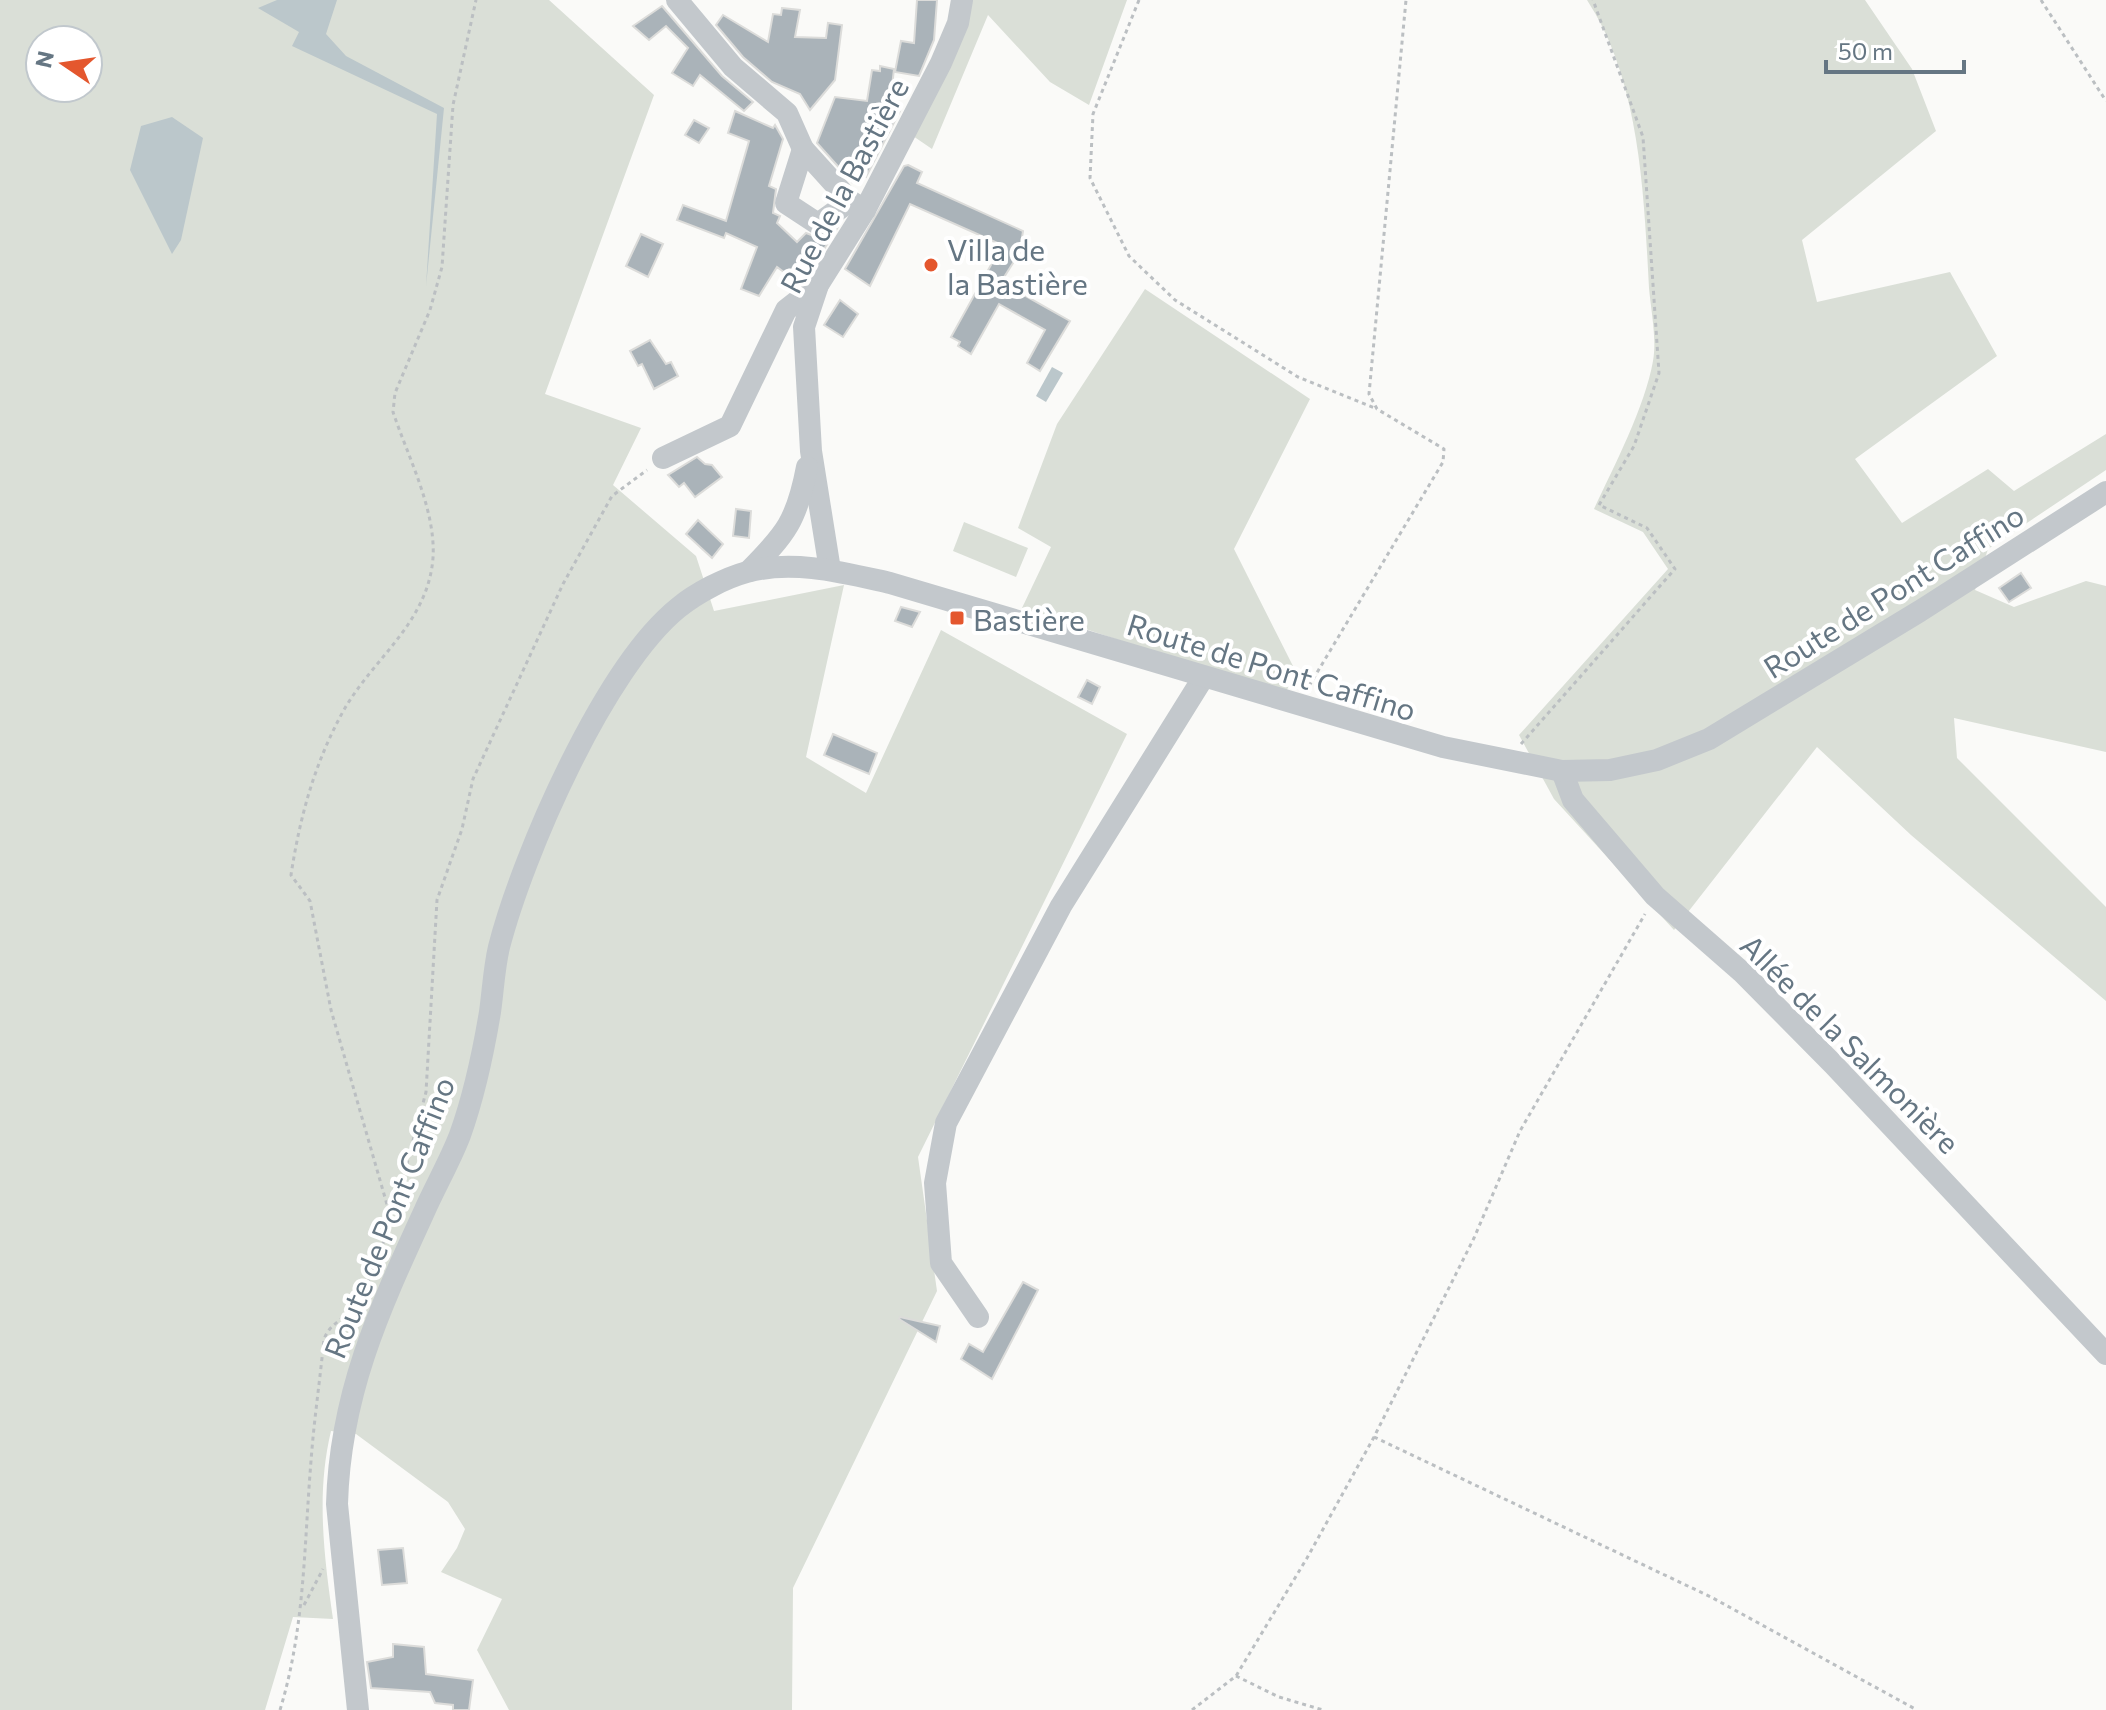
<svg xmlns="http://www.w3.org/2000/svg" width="2106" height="1710" viewBox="0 0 2106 1710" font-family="Commissioner,sans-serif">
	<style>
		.green { fill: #dadfd7; fill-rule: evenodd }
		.water { fill: #bbc7cb }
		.building { fill: #aab3b9; stroke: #dcdcda; stroke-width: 2 }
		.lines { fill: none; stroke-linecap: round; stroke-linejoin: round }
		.path { stroke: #bbbfc2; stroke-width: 3; stroke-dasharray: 4 4; stroke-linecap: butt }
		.minor { stroke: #c3c8cc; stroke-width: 22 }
		.poi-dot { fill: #e4572e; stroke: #fff; stroke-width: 3 }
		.labels { text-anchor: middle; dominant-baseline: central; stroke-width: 8; stroke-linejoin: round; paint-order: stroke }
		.street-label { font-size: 30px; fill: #657683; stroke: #fff }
		.poi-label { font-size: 30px; fill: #657683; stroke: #fff; text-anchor: start }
	</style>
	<rect width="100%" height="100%" fill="#fafaf8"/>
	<g class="green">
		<path d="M0 0H549L654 95 545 394 641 428 613 485 696 556 714 611 844 585 806 757 866 793 941 630 1127 734 918 1157 937 1291 793 1588 792 1710H509L477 1650 502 1599 441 1572 457 1548 465 1529 448 1502 356 1434 331 1431C316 1494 324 1556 333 1619L293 1617 265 1710H0ZM40 40H88V88H40Z"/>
		<polygon points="969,0 1127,0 1089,105 1050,82 988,15 932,149 913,136"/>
		<path d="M1587 0H1865L1912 69 1936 131 1802 240 1817 302 1950 272 1997 356 1855 459 1902 523 1988 469 2014 491 2106 434V470L1988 549 1975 590 2014 607 2086 581 2106 586V752L1954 718 1957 758 2106 907V1001L1911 835 1817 747 1674 930 1554 799 1519 735 1668 569 1643 532 1594 509C1614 466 1645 407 1653 361 1657 339 1651 311 1649 288 1644 195 1640 80 1587 0Z"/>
		<polygon points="1145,289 1310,399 1234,549 1295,670 1285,695 1022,608 1051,547 1018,528 1057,424"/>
		<polygon points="964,522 1028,548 1016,577 953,551"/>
	</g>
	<g class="water">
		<polygon points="277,0 337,0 326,34 346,56 444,108 426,286 437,114 292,46 299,32 258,8"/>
		<polygon points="172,117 203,138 181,240 172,254 130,170 141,126"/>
		<polygon points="1052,367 1063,373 1046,402 1036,396"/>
	</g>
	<g class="building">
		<polygon points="917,0 937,0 934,40 919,76 895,72 901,41 914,43"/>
		<polygon points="662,6 722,76 753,102 744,111 700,75 693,86 672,73 688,48 666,26 649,40 633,26"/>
		<polygon points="782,8 800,10 795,37 826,38 828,23 842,25 835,80 810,110 800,94 772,82 743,57 716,25 723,15 768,42 773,14 781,15"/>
		<polygon points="880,66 894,69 890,103 901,104 900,111 866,177 859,174 852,182 817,143 835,97 867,101 872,70 880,71"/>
		<polygon points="735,111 773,128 775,125 783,139 769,186 776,189 773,213 780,216 777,223 797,242 806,233 819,238 838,227 814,265 808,270 804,266 793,279 777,267 759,296 741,289 757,247 726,233 724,238 677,220 683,205 726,221 749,141 728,133"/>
		<polygon points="694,120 709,128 699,143 685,135"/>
		<polygon points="908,165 922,172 917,183 1023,231 1020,252 1001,282 1070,321 1040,371 1027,363 1045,330 999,304 971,354 958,346 960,342 951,337 1002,245 910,204 870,286 845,269 904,166"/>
		<polygon points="641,234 663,244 648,277 626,266"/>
		<polygon points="840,300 858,314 843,337 824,325"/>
		<polygon points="650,340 666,364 671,362 678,376 654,389 642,364 638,366 630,351"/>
		<polygon points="697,457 705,464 712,465 722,477 695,497 684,483 679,487 668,475"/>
		<polygon points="736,509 751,511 749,538 733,536"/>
		<polygon points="698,520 723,544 712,558 686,534"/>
		<polygon points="2021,573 2031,588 2009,602 1999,588"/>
		<polygon points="901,607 920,612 912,627 895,621"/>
		<polygon points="1087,680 1100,687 1092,704 1078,697"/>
		<polygon points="833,734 877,753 869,774 824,755"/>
		<polygon points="1023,1282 1038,1290 992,1379 961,1359 969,1344 983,1352"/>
		<polygon points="900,1317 940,1326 936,1342 899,1319"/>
		<polygon points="403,1548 407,1583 382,1585 378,1550"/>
		<polygon points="393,1644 424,1647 426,1674 473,1680 469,1710 453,1710 453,1705 435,1703 430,1692 371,1688 367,1662 393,1657"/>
	</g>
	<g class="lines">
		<g class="path">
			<polyline points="1139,0 1093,114 1090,178 1129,256 1175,300 1298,377 1377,409"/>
			<polyline points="2041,0 2106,101"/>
			<polyline points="1309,686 1443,462 1444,449 1377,409 1369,394 1406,0"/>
			<polyline points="1521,744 1675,569 1647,528 1599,505 1634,446 1659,373 1643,137 1593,0"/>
			<polyline points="388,1208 402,1182 426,1092 437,900 462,829 473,779 563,584 612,496 647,470"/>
			<polyline points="343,1350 342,1329 347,1314"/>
			<polyline points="1374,1437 1711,1597 1917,1710"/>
			<polyline points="304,1605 323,1569"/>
			<polyline points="1236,1676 1279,1697 1323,1710"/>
			<path d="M280 1710C305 1628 304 1546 311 1461 314 1420 320 1380 324 1339 330 1324 339 1323 348 1312 371 1282 388 1245 388 1208L331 1010 310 901 291 875C300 816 315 761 345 708 375 657 428 622 433 558 436 510 408 457 393 412L395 393 430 310 442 267 453 105 476 0"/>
			<polyline points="1192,1710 1236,1676 1307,1558 1374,1437 1474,1238 1520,1131 1645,914"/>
		</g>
		<g class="minor">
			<polyline points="677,0 733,67 787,113 803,149"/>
			<polyline points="850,201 818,224 786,203 803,149 850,201 865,210"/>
			<polyline points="663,458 730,426 786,310 818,285"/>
			<polyline points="830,570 811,451 804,327 818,285 865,210 941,63 958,23 962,0"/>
			<path d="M749 571C786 534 797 520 807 467"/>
			<polyline points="1562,771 1573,800 1655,896 1743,973 1833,1064 2106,1354"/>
			<polyline points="978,1317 941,1263 935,1183 946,1123 1061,906 1203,678"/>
			<path d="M358 1710 337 1504C340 1394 379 1310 424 1212 435 1187 450 1161 460 1135 474 1096 483 1054 490 1012 493 991 494 968 499 947 523 854 604 668 678 608 696 593 725 578 747 572 793 559 845 573 890 583L1443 747 1562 771 1610 770 1657 760 1709 739 1920 611 2106 492"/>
		</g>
	</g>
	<g class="poi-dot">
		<circle cx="931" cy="265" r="8"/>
		<rect x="949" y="610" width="16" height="16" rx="4"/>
	</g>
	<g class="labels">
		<g class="street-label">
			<text transform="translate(843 185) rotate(-62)">Rue de la Bastière</text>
			<text transform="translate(1893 590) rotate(-32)">Route de Pont Caffino</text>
			<text transform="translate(1272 666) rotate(17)">Route de Pont Caffino</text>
			<text transform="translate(1851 1043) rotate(45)">Allée de la Salmonière</text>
			<text transform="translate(388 1217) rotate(-68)">Route de Pont Caffino</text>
		</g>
		<g class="poi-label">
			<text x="947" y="248">Villa de<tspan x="947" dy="34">la Bastière</tspan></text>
			<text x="973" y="618">Bastière</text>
		</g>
	</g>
	<g transform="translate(64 64) rotate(283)"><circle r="38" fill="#ffffff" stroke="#c1c8cd" stroke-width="2"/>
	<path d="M0-6L14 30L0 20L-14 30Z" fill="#e4572e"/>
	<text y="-12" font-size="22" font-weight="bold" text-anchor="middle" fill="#657683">N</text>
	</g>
	<path d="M1826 60v12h138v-12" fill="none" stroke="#657683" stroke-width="4"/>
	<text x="1838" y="60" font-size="24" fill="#657683" stroke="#ffffff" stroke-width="6" paint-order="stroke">50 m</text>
</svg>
